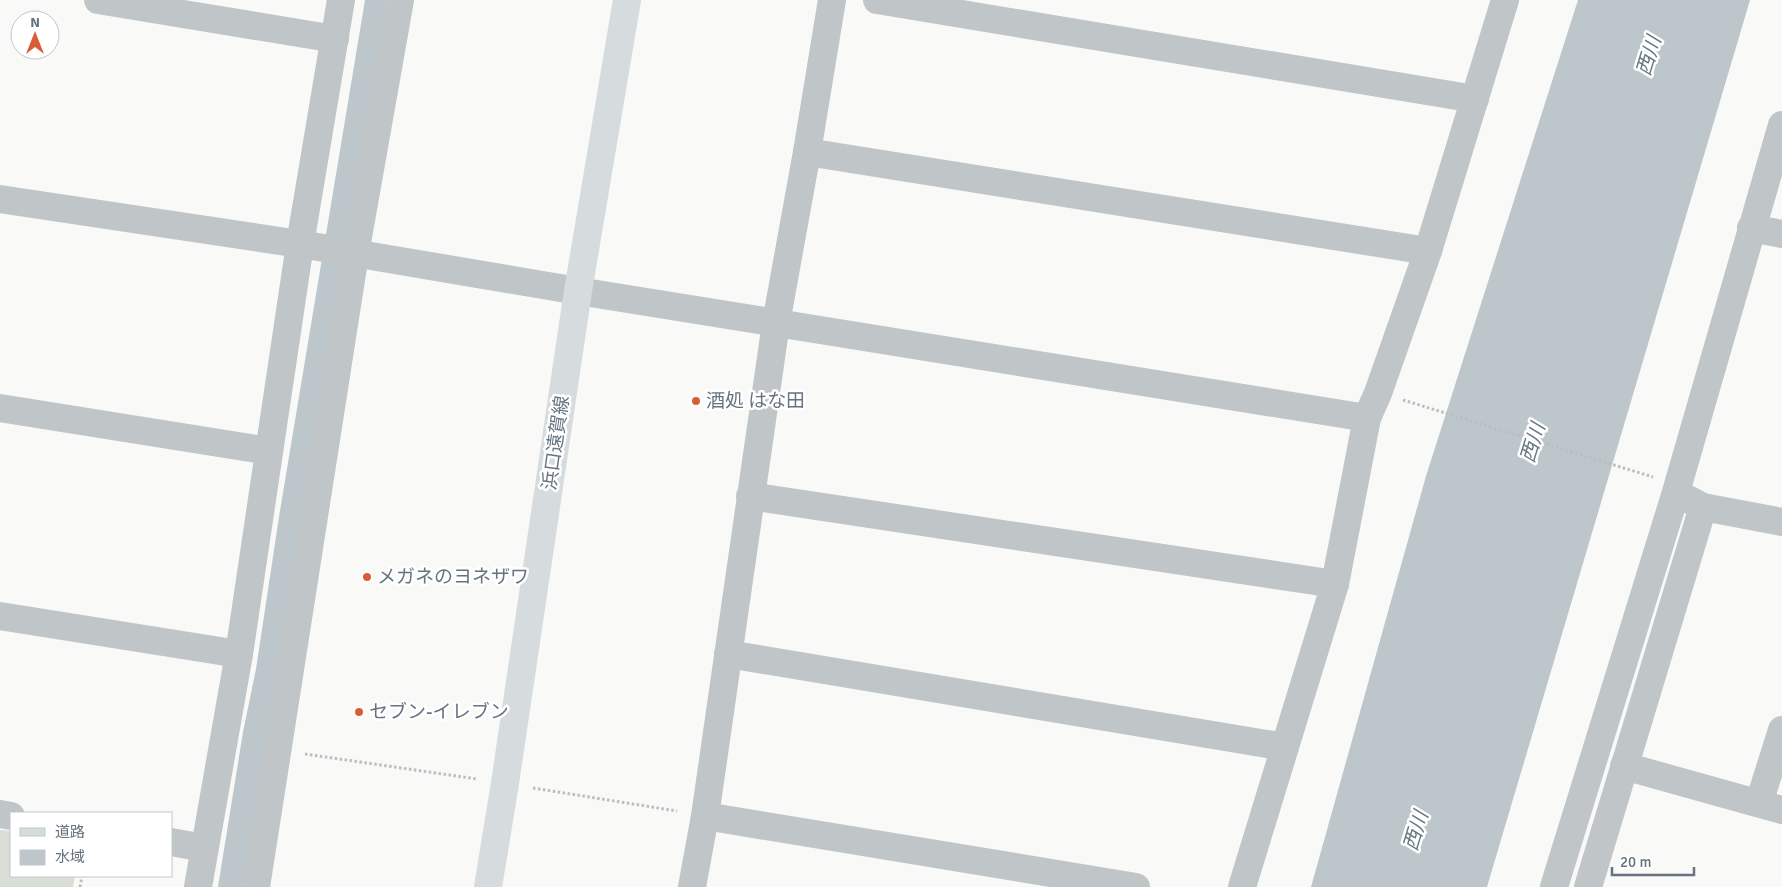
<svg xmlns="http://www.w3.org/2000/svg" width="1782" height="887" viewBox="0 0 1782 887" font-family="Signika,'Noto Sans JP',sans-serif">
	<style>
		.green { fill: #d9ded6 }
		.water { fill: #bcc6cb }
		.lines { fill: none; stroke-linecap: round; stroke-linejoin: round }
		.path { stroke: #bbbec0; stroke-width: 3; stroke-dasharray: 2.5 2.5; stroke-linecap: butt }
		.minor { stroke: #c0c5c8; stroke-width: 28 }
		.major { stroke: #d6dbde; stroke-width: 28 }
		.poi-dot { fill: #d75e39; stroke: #fff; stroke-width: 2 }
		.labels { text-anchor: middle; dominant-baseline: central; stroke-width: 5; stroke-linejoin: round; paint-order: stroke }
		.poi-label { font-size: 19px; fill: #667480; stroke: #fff; text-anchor: start }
		.street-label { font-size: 19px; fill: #667480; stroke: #fff }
		.water-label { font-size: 20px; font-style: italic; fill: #667981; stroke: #fff }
	</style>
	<rect width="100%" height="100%" fill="#f9f9f7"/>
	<polygon class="green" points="0,830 11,831 11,876 75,876 73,887 0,887"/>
	<g class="water">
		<polygon points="365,0 386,0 254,821 242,887 218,887 243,732 256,669 279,517"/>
		<polygon points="1578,0 1750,0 1487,887 1311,887 1426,476"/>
	</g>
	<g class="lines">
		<g class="path">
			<polyline points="1403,400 1653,477"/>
			<polyline points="305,754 477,779"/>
			<polyline points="533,788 677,811"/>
			<polyline points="80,887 82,876"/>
		</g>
		<g class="minor">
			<polyline points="98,0 335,39"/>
			<polyline points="877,0 1475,99"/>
			<polyline points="807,152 1428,251"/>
			<polyline points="0,199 300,244 578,291 1367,418"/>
			<polyline points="1751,228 1782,234"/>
			<polyline points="0,408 269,451"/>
			<polyline points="750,496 1335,584"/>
			<polyline points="1688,499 1703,507 1782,522"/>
			<polyline points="0,616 239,654"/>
			<polyline points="728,654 1285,747"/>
			<polyline points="1624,766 1782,810"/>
			<polyline points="1759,803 1782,730"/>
			<polyline points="0,814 11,816"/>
			<polyline points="705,816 1136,887"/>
			<polyline points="171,842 204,848"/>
			<polyline points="198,887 239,654 300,244 341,0"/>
			<polyline points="256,887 355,254 400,0"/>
			<polyline points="692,887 705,816 776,323 807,152 832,0"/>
			<polyline points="1242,887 1335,584 1367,418 1378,393 1428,251 1505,0"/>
			<polyline points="1554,887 1676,492 1782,125"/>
			<polyline points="1588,887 1703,507"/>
		</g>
		<polyline class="major" points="488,887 505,783 578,291 627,0"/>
	</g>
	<g class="poi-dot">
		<circle cx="696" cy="401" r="5"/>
		<circle cx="367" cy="577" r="5"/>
		<circle cx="359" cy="712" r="5"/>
	</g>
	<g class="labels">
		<g class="poi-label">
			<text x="706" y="401">酒処 はな田</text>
			<text x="377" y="577">メガネのヨネザワ</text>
			<text x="369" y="712">セブン-イレブン</text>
		</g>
		<g class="street-label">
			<text transform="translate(556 443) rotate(-82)">浜口遠賀線</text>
		</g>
		<g class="water-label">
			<text transform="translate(1649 56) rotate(-73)">西川</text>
			<text transform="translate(1533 443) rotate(-73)">西川</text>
			<text transform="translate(1416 831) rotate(-73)">西川</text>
		</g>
	</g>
	<rect x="10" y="812" width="162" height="65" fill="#ffffff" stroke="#c2c7cc"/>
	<rect x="20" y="828" width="25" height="8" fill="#d6dbde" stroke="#c2c7cc"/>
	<text x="55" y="837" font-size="15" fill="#667480">道路</text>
	<rect x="20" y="850" width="25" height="15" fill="#bcc6cb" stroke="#c2c7cc"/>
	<text x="55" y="862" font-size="15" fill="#667480">水域</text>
	<g transform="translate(35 35)"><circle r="24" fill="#ffffff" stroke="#c2c7cc"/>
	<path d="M0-4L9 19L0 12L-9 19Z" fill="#d75e39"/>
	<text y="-8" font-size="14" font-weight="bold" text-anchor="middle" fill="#667480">N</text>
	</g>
	<path d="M1612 867v8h82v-8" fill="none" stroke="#667480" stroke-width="2.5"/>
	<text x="1620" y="867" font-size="15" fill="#667480" stroke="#ffffff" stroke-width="4" paint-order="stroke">20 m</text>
</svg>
